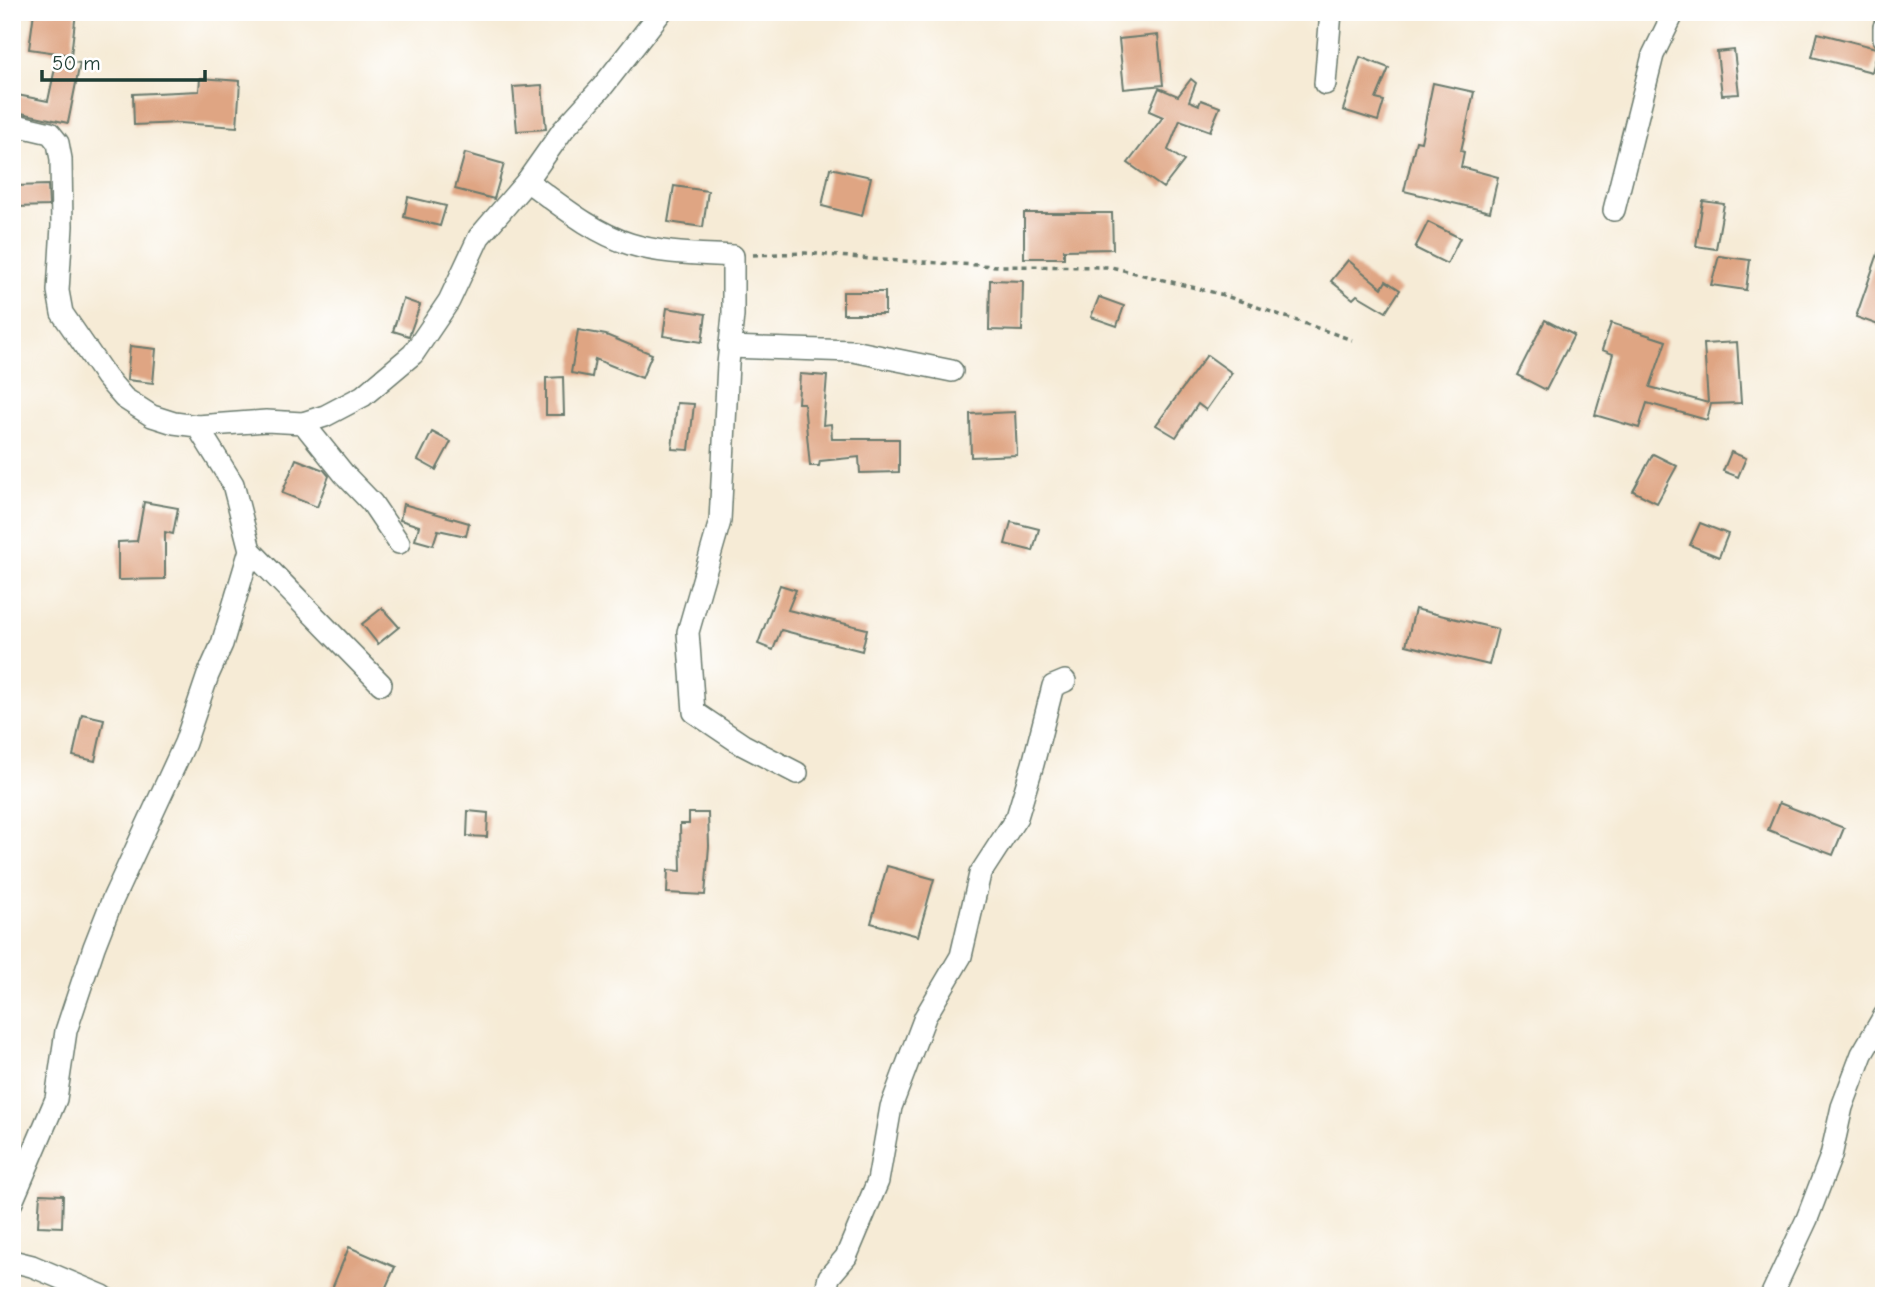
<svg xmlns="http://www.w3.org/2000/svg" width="1896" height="1308" viewBox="0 0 1896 1308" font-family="'Comic Neue',sans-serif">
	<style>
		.building { fill: #dfa583 }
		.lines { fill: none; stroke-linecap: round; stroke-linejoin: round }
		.minor-casing { stroke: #6a7a6d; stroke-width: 24 }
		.path { stroke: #6a7a6d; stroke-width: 3.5; stroke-dasharray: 5 5; stroke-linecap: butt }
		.minor { stroke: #fff; stroke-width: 21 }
	</style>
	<rect width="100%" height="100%" fill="#fff"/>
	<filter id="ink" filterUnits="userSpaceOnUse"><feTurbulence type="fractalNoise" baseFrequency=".0143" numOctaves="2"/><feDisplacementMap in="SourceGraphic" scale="14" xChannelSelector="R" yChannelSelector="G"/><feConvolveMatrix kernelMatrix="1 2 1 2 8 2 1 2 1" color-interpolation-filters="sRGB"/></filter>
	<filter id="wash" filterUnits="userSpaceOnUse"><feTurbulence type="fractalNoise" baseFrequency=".00686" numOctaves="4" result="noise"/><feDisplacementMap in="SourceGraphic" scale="28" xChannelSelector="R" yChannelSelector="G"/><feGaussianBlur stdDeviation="1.57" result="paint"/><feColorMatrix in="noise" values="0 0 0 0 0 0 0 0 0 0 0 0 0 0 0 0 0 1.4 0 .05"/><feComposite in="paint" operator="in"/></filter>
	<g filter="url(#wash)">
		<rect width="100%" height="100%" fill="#f6ebd6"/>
		<g id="blocks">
			<g class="building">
				<polygon points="34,12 76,12 71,55 29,49"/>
				<polygon points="1818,33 1876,48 1878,50 1872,72 1812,57"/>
				<polygon points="1158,35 1163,85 1124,89 1119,39"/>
				<polygon points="1734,50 1739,94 1722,95 1717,52"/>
				<polygon points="1360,57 1389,68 1376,99 1384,101 1378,121 1343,110"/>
				<polygon points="57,59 80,63 68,123 12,111 12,94 48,101"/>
				<polygon points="200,78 240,81 237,127 180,123 134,125 133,94 199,91"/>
				<polygon points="1191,79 1196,83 1189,101 1199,105 1201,100 1220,107 1210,131 1180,120 1168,150 1184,161 1163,188 1128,163 1163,117 1149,111 1159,88 1178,96"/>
				<polygon points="1433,83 1474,92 1461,151 1464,152 1461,167 1498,177 1490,212 1404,191 1416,141 1421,142"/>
				<polygon points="542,85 546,129 517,131 513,87"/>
				<polygon points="465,153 504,164 494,199 455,189"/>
				<polygon points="830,168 871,177 862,216 822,206"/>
				<polygon points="48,185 49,206 15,207 15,186"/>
				<polygon points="674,186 708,191 703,227 668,222"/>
				<polygon points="408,197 446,206 440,226 404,217"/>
				<polygon points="1703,201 1724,204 1716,249 1696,246"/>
				<polygon points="1024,213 1112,213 1113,249 1064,250 1064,258 1024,258"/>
				<polygon points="1428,222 1460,238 1447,264 1415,248"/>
				<polygon points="1881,245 1884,245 1884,327 1856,317"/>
				<polygon points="1719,256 1750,260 1746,290 1711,285"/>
				<polygon points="1348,260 1382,288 1386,281 1400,290 1386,312 1357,295 1353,299 1331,281"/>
				<polygon points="990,280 1023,281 1022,331 989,330"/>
				<rect x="843" y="292" width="42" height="22"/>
				<polygon points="1099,297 1124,306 1117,326 1091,317"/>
				<polygon points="403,299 420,305 409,336 393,331"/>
				<polygon points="667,308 706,314 702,342 663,336"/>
				<polygon points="1545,320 1574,335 1546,390 1517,375"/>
				<polygon points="1611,323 1666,341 1650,387 1708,403 1704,344 1737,342 1741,403 1711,404 1707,420 1647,403 1639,428 1595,415 1613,354 1602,350"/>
				<polygon points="578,330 606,335 652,354 642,378 595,359 592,377 571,373"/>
				<polygon points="130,346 156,349 153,383 127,380"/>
				<polygon points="1207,355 1232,373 1206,410 1198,404 1176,437 1156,425"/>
				<polygon points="800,374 827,376 823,425 831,424 832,439 899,439 899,472 860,473 859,457 820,461 819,466 810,466 804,403 798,403"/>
				<polygon points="563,377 564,415 546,415 546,378"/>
				<polygon points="677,403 694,404 689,450 672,449"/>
				<polygon points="1015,412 1017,455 971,457 970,414"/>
				<polygon points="432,432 451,442 436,470 418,460"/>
				<polygon points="1731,452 1746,458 1738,477 1723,471"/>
				<polygon points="1653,454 1677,466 1657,503 1633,491"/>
				<polygon points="296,459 324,470 329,476 317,507 282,493"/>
				<polygon points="144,502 178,508 173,534 165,532 165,579 118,580 118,542 137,541"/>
				<polygon points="403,504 469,523 466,536 438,530 433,545 415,540 419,526 400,520"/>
				<polygon points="1011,522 1039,529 1033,551 1005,544"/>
				<polygon points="1700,523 1728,534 1719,557 1690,545"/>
				<polygon points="780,585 796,590 788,610 867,629 862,651 781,630 773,650 758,644"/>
				<polygon points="382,608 399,627 378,644 362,624"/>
				<polygon points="1415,609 1498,629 1489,665 1406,645"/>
				<polygon points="82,714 104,719 95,761 73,756"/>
				<polygon points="1779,803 1844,828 1833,855 1768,830"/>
				<polygon points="468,811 488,813 487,837 467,836"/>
				<polygon points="689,813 708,813 709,846 705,895 667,893 668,870 681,871 680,824 689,824"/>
				<polygon points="887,866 934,879 918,936 871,923"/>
				<polygon points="40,1194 63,1195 62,1227 38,1226"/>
				<polygon points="349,1247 395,1267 382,1296 329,1296"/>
			</g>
		</g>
	</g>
	<g filter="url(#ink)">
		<use href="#blocks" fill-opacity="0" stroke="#6a7a6d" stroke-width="2"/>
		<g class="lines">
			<defs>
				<g id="minor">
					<polyline points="1884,27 1884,38"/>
					<polyline points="1325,84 1331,12"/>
					<polyline points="12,124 50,133 58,143 61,159 62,226 58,291 62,313 106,377 124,398 152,416 174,423 197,426 233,484 250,550 222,644 208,675 185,743 112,901 94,947 66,1031 56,1099 12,1202"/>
					<path d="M527 181C559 204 592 232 630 244 662 254 700 254 733 256V315L728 364 720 521 688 632 694 712 743 745 797 773"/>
					<polyline points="1614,210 1653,55 1674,12"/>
					<polyline points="729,347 853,351 952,371"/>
					<polyline points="303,423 344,474 372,503 399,543"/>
					<polyline points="197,426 266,421 303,423 325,416 363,396 413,354 449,301 479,237 527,181 563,130 603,86 661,12"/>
					<polyline points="250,550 381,684"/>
					<polyline points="12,1261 32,1266 103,1296"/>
					<polyline points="825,1296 829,1277 846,1257 878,1181 891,1107 925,1017 961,956 980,874 1017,817 1033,764 1053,686 1065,681"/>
					<polyline points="1771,1296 1807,1219 1831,1156 1842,1107 1862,1054 1884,1016"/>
				</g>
			</defs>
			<use href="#minor" class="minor-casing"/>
			<polyline class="path" points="753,255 806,253 882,260 998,266 1111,267 1220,294 1352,340"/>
			<use href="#minor" class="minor"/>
		</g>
	</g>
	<rect width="1896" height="1308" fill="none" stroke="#fff" stroke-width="42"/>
	<path d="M42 70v10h163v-10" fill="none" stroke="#1f3d34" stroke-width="3.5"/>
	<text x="52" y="70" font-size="21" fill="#1f3d34" stroke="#ffffff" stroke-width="5" paint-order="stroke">50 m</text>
</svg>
